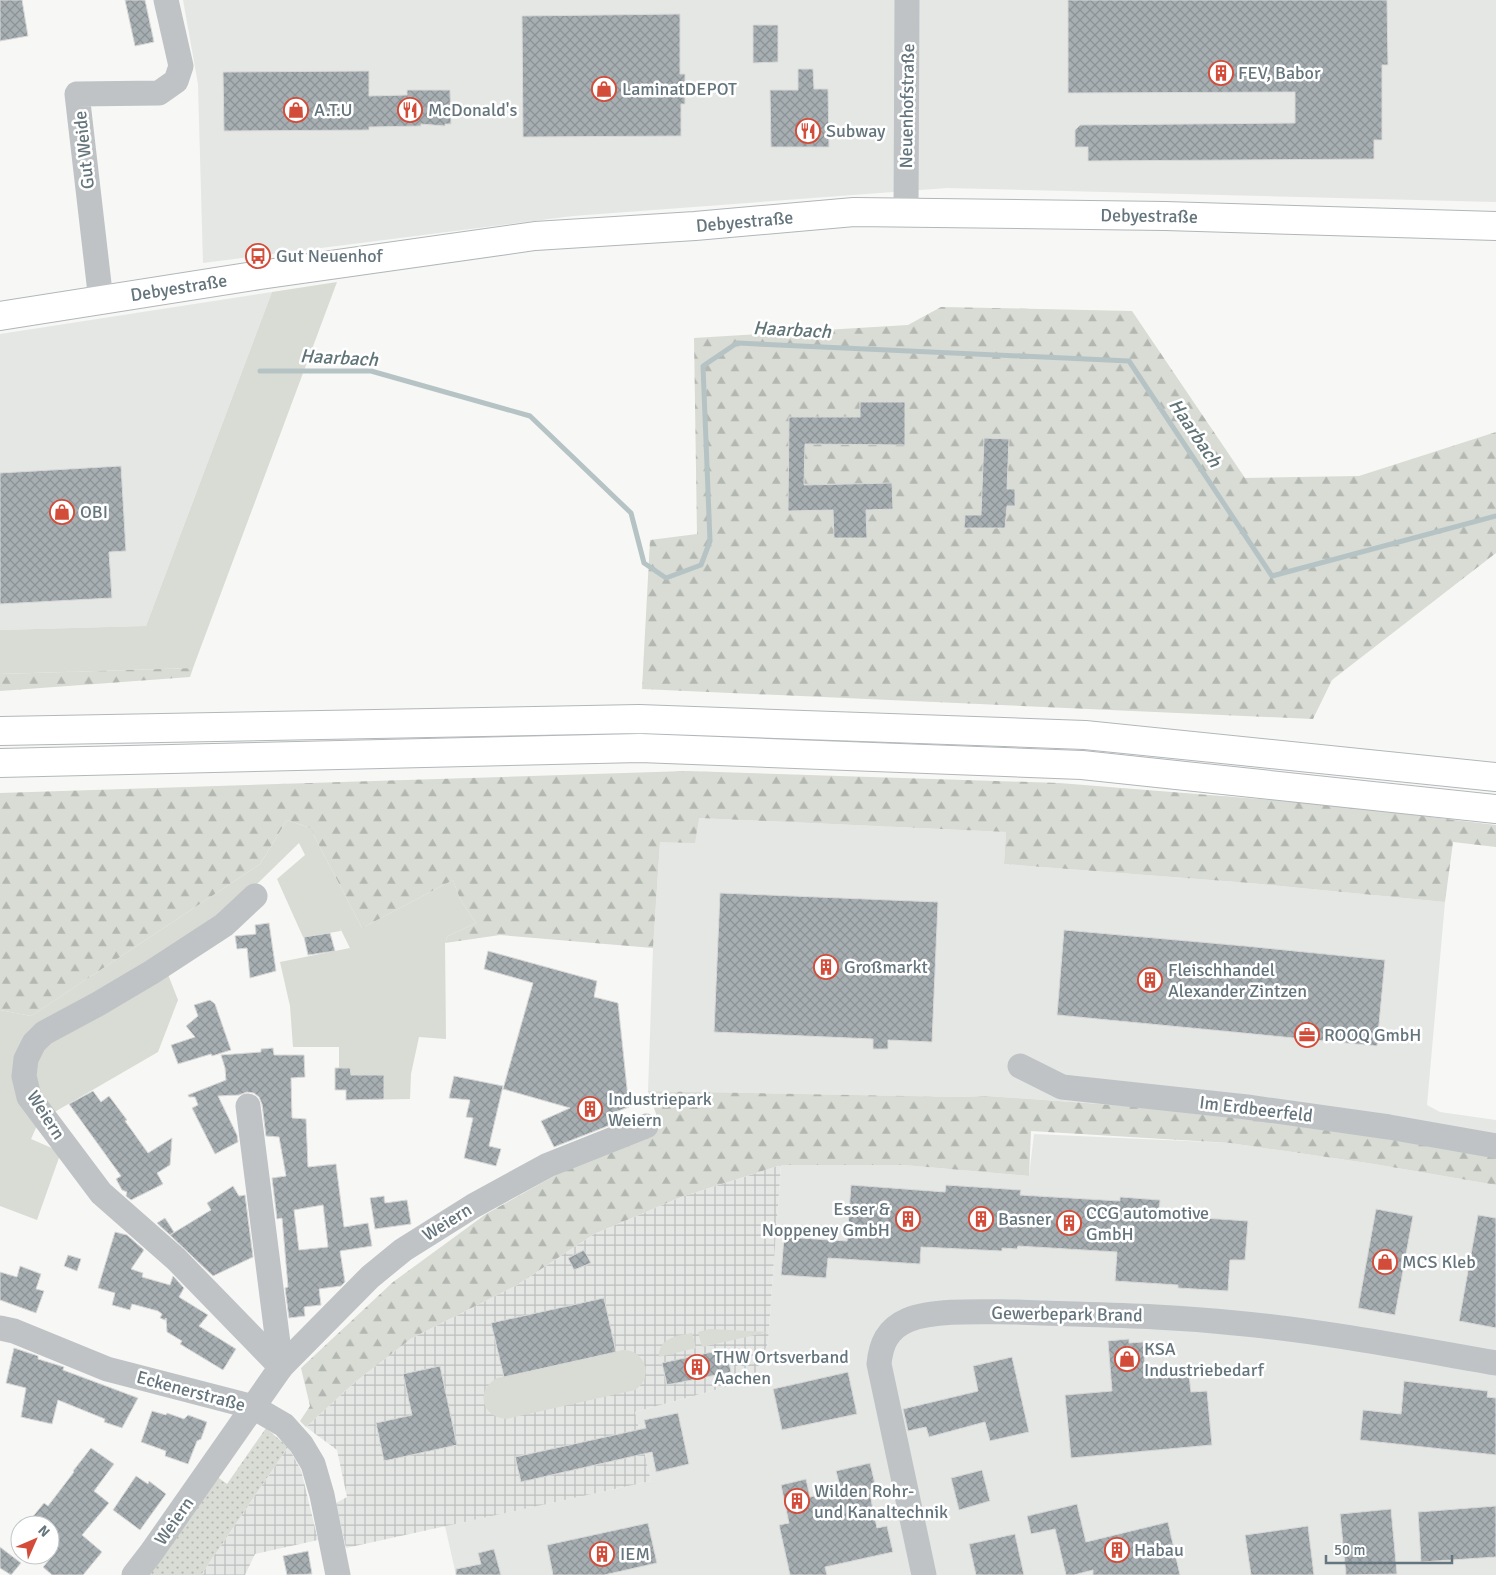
<svg xmlns="http://www.w3.org/2000/svg" width="1496" height="1575" viewBox="0 0 1496 1575" font-family="Signika,sans-serif">
	<style>
		.built { fill: #e5e7e5 }
		.industrial { fill: url(#industrial-grid) }
		.grass { fill: #d8dcd4 }
		.forest { fill: url(#forest-firs) }
		.park { fill: url(#park-dots) }
		.lines { fill: none; stroke-linecap: round; stroke-linejoin: round }
		.stream { stroke: #b6c3c5; stroke-width: 5 }
		.building { fill: url(#building-cross-hatch); stroke: #d9d9d7; fill-rule: evenodd }
		.major-casing { stroke: #b0b6b9; stroke-width: 30 }
		.highway-casing { stroke: #b2b7b9; stroke-width: 30 }
		.minor { stroke: #bfc3c6; stroke-width: 25 }
		.major { stroke: #fff; stroke-width: 28 }
		.highway { stroke: #fff; stroke-width: 28 }
		.labels { text-anchor: middle; dominant-baseline: central; stroke-width: 5; stroke-linejoin: round; paint-order: stroke }
		.poi-label { font-size: 18px; fill: #65757d; stroke: #fff; text-anchor: start }
		.street-label { font-size: 18px; fill: #65757d; stroke: #fff }
		.water-label { font-size: 19px; font-style: italic; fill: #607478; stroke: #fff }
	</style>
	<defs>
		<pattern id="industrial-grid" width="8" height="8" patternUnits="userSpaceOnUse" patternTransform="scale(1.25)"><rect width="8" height="8" fill="#e5e7e5"/><path d="M0 4h8M4 0v8" fill="none" stroke="#bdc0bf"/></pattern>
		<pattern id="forest-firs" width="22" height="20" patternUnits="userSpaceOnUse" patternTransform="scale(1.25)"><rect width="22" height="20" fill="#d8dcd4"/><path d="M5 1l3.5 6h-7zM16 11l3.5 6h-7z" fill="#b3b7b1"/></pattern>
		<pattern id="park-dots" width="8" height="8" patternUnits="userSpaceOnUse" patternTransform="scale(1.25)"><rect width="8" height="8" fill="#d8dcd4"/><path d="M2 2h.1M6 6h.1" fill="none" stroke="#b3b7b1" stroke-width="1.8" stroke-linecap="round"/></pattern>
		<pattern id="building-cross-hatch" width="8" height="8" patternUnits="userSpaceOnUse" patternTransform="scale(1.25)"><rect width="8" height="8" fill="#a7afb3"/><path d="M0 0l8 8M0 8l8-8" fill="none" stroke="#8c9397"/></pattern>
	</defs>
	<rect width="100%" height="100%" fill="#f7f7f5"/>
	<g class="built">
		<polygon points="183,0 1496,0 1496,202 947,188 573,216 203,263 198,84"/>
		<polygon points="272,292 146,626 0,630 0,334"/>
		<polygon points="699,818 1006,832 1004,864 1250,883 1445,902 1427,1105 1440,1112 1496,1120 1496,1158 1197,1111 987,1096 960,1097 648,1091 653,948 660,842"/>
		<polygon points="1034,1134 1230,1143 1374,1164 1496,1185 1496,1575 456,1575 445,1526 651,1481 635,1412 755,1379 768,1342 781,1165 904,1165 1029,1176"/>
	</g>
	<g class="industrial">
		<polygon points="781,1165 768,1342 755,1379 635,1412 651,1481 346,1548 336,1503 347,1497 337,1450 306,1427 355,1382 412,1338 517,1285 594,1234 681,1197"/>
		<polygon points="288,1447 301,1470 318,1540 255,1554 245,1575 201,1575"/>
	</g>
	<g class="grass">
		<polygon points="337,282 193,668 0,674 0,630 146,626 272,292"/>
		<polygon points="287,820 310,828 362,928 453,880 460,899 476,923 448,936 445,943 446,1039 419,1037 411,1074 410,1099 355,1100 356,1075 339,1074 339,1047 293,1047 290,1006 280,962 350,948 340,928 341,931 303,937 277,879 305,855 299,843 257,884 162,959 178,1000 158,1052 39,1121 31,1139 61,1152 37,1220 0,1206 0,1010 31,1016 260,864"/>
		<polygon points="710,1329 768,1332 702,1347 698,1332"/>
		<path d="M692 1333 696 1348 659 1357C659 1337 677 1336 692 1333Z"/>
		<path d="M623 1350C646 1350 654 1378 635 1390L506 1419C481 1417 475 1391 497 1378Z"/>
	</g>
	<g class="forest">
		<polygon points="941,307 1132,311 1245,478 1359,476 1496,432 1496,553 1332,680 1313,719 642,689 650,540 697,534 694,338 908,325"/>
		<polygon points="193,668 190,677 0,691 0,674"/>
		<polygon points="687,771 1059,783 1324,804 1496,825 1496,847 1453,842 1445,902 1250,883 1004,864 1006,832 699,818 695,843 660,842 653,948 500,935 445,943 448,936 476,923 460,899 453,880 362,928 310,828 287,820 260,864 31,1016 0,1010 0,793"/>
		<polygon points="648,1091 960,1097 987,1096 1197,1111 1392,1139 1496,1158 1496,1185 1374,1164 1230,1143 1031,1131 1029,1176 904,1165 781,1165 681,1197 594,1234 517,1285 412,1338 355,1382 306,1427 300,1421 310,1406 301,1368 393,1282 486,1214 556,1175 661,1128"/>
	</g>
	<polygon class="park" points="266,1428 288,1447 201,1575 146,1575 216,1476 227,1484"/>
	<g class="lines">
		<polyline class="stream" points="260,371 371,371 530,416 631,513 644,563 666,578 701,565 710,541 703,366 737,343 1129,361 1272,576 1496,516"/>
	</g>
	<g class="building">
		<polygon points="0,0 22,0 28,36 0,41"/>
		<polygon points="125,0 145,0 154,42 135,46"/>
		<polygon points="1068,0 1387,0 1388,65 1382,65 1382,140 1374,140 1374,159 1088,161 1088,147 1075,147 1075,130 1080,125 1295,123 1295,92 1068,93"/>
		<polygon points="680,14 680,74 685,74 685,104 681,104 681,136 523,137 522,16"/>
		<polygon points="753,25 778,25 778,62 753,63"/>
		<polygon points="798,69 813,69 814,89 828,89 829,147 771,147 770,90 798,90"/>
		<polygon points="369,71 369,96 407,95 407,90 450,90 451,124 445,124 445,126 421,124 421,126 369,127 369,130 224,131 223,72"/>
		<polygon points="860,402 905,402 905,445 805,444 804,485 892,483 893,509 866,510 867,538 834,538 833,510 788,511 789,417 860,417"/>
		<polygon points="984,438 1009,439 1007,489 1015,489 1015,506 1007,506 1005,528 964,528 965,515 981,515"/>
		<polygon points="121,466 126,551 109,552 112,598 0,604 0,473"/>
		<polygon points="720,893 938,902 932,1042 888,1040 888,1049 873,1049 873,1039 714,1032"/>
		<polygon points="269,923 276,971 250,978 247,948 237,949 235,936 256,934 255,925"/>
		<polygon points="1064,930 1245,946 1385,960 1377,1046 1057,1015"/>
		<polygon points="330,933 335,951 308,955 304,937"/>
		<polygon points="488,951 597,981 594,997 618,1003 629,1107 615,1112 618,1122 554,1147 541,1121 570,1108 503,1089 533,983 484,969"/>
		<polygon points="210,1000 215,1004 231,1050 212,1056 211,1054 178,1064 171,1045 195,1037 186,1026 198,1016 194,1005"/>
		<path d="M273 1048 274 1055H304L305 1077 291 1078 292 1118 306 1119 308 1167 336 1164 344 1227 368 1223 372 1246 340 1251 345 1282 341 1286 319 1289 321 1305 304 1307 305 1316 289 1318 285 1288 288 1287 282 1218 277 1219 272 1178 286 1176 279 1137 266 1136 262 1104 259 1097 254 1093 247 1092 239 1095 218 1096 237 1135 238 1142 215 1154 192 1108 198 1105 195 1097H189L188 1095 226 1080 225 1068 221 1055 261 1052V1049ZM323 1205 328 1247 299 1250 294 1210Z"/>
		<polygon points="335,1068 350,1068 351,1075 384,1075 384,1099 346,1100 346,1090 335,1090"/>
		<polygon points="454,1076 503,1086 489,1146 501,1149 496,1166 464,1158 473,1118 466,1117 470,1100 449,1098"/>
		<polygon points="93,1091 101,1102 109,1096 127,1120 125,1121 148,1153 172,1138 170,1165 157,1173 163,1184 131,1200 126,1196 127,1192 122,1190 116,1179 121,1176 69,1104"/>
		<polygon points="851,1185 945,1192 946,1185 1021,1190 1020,1195 1120,1201 1120,1197 1160,1200 1159,1215 1248,1221 1245,1260 1230,1260 1228,1291 1178,1288 1178,1285 1115,1281 1117,1252 1018,1246 1017,1249 1002,1248 1002,1251 921,1247 920,1264 828,1258 826,1278 781,1275 784,1237 847,1241"/>
		<polygon points="233,1186 239,1196 245,1195 253,1257 213,1276 170,1235 211,1210 207,1203"/>
		<polygon points="384,1196 385,1203 407,1200 411,1224 375,1229 370,1198"/>
		<polygon points="1376,1209 1413,1216 1395,1315 1358,1308"/>
		<polygon points="1478,1215 1496,1218 1496,1328 1459,1321"/>
		<polygon points="165,1218 174,1232 170,1235 157,1223"/>
		<polygon points="115,1232 127,1235 144,1250 131,1269 143,1273 142,1277 170,1285 173,1276 184,1288 179,1297 208,1315 199,1326 236,1349 223,1370 180,1344 182,1341 167,1332 166,1318 165,1320 160,1318 162,1314 158,1311 132,1304 130,1310 112,1305 115,1293 98,1288"/>
		<polygon points="584,1250 591,1263 574,1270 568,1258"/>
		<polygon points="68,1255 81,1259 77,1271 64,1266"/>
		<polygon points="20,1266 41,1274 36,1289 44,1291 36,1313 0,1300 0,1272 17,1277"/>
		<polygon points="604,1298 616,1352 504,1377 491,1323"/>
		<polygon points="1129,1339 1129,1343 1143,1342 1146,1378 1189,1375 1191,1392 1207,1391 1212,1445 1071,1458 1065,1395 1112,1391 1108,1341"/>
		<polygon points="14,1348 38,1356 38,1359 64,1367 63,1370 138,1398 122,1428 104,1422 105,1419 58,1400 52,1424 21,1417 26,1388 6,1383"/>
		<polygon points="726,1349 731,1372 667,1385 662,1363"/>
		<polygon points="1012,1357 1029,1432 990,1441 985,1422 929,1437 926,1427 908,1431 903,1409 978,1391 973,1366"/>
		<polygon points="440,1366 457,1445 384,1461 376,1423 412,1415 403,1374"/>
		<polygon points="848,1372 857,1414 782,1430 773,1389"/>
		<polygon points="1404,1381 1488,1391 1487,1397 1496,1398 1496,1455 1360,1440 1363,1410 1401,1414"/>
		<polygon points="152,1411 166,1415 167,1413 184,1419 188,1415 207,1422 201,1439 197,1441 188,1464 165,1456 166,1451 141,1442"/>
		<polygon points="678,1413 689,1464 656,1472 652,1452 521,1482 515,1457 646,1428 644,1420"/>
		<polygon points="91,1448 114,1464 94,1491 109,1503 82,1535 102,1552 83,1575 52,1575 43,1567 50,1559 50,1525 26,1525 44,1503 48,1506 74,1472 73,1471"/>
		<polygon points="870,1463 876,1488 869,1490 877,1528 887,1526 893,1552 825,1567 827,1575 790,1575 779,1525 789,1523 781,1485 806,1479 810,1497 841,1490 836,1471"/>
		<polygon points="982,1470 990,1501 959,1510 951,1478"/>
		<polygon points="136,1476 148,1484 149,1481 166,1494 140,1530 113,1510"/>
		<polygon points="1077,1504 1086,1542 1168,1522 1180,1575 1093,1575 1093,1570 1074,1575 1066,1575 1055,1529 1031,1534 1027,1516"/>
		<polygon points="1496,1506 1496,1557 1421,1562 1418,1512"/>
		<polygon points="1391,1509 1397,1574 1346,1575 1340,1514"/>
		<polygon points="648,1523 657,1563 604,1575 553,1575 547,1545"/>
		<polygon points="1308,1526 1314,1575 1251,1575 1245,1535"/>
		<polygon points="1015,1534 1024,1575 976,1575 969,1544"/>
		<polygon points="0,1547 21,1563 11,1575 0,1568"/>
		<polygon points="494,1549 501,1575 456,1575 456,1569 481,1564 478,1553"/>
		<polygon points="308,1551 312,1574 287,1575 283,1556"/>
	</g>
	<g class="lines">
		<defs>
			<g id="major">
				<path id="s1" d="M0 316 260 275 535 236 695 226 854 212 1165 216 1496 226"/>
			</g>
			<g id="highway">
				<polyline points="0,731 639,719 1085,735 1496,777"/>
				<polyline points="0,763 640,748 1082,765 1496,809"/>
			</g>
		</defs>
		<use href="#major" class="major-casing"/>
		<use href="#highway" class="highway-casing"/>
		<g class="minor">
			<polyline points="906,213 907,0"/>
			<polyline points="101,301 77,94 159,93 176,81 181,66 166,0"/>
			<polyline points="255,896 224,925 152,972 98,1004 44,1033 34,1043 26,1059 24,1076 29,1097 101,1193 176,1259 281,1367"/>
			<polyline points="1020,1066 1062,1087 1247,1107 1389,1127 1496,1146"/>
			<polyline points="248,1106 281,1367"/>
			<polyline points="0,1328 14,1331 107,1369 253,1407 284,1425 301,1444 313,1464 322,1495 338,1575"/>
			<polyline points="134,1575 151,1553 281,1367 370,1277 403,1250 473,1206 548,1165 646,1126"/>
			<path d="M924 1575 879 1364C881 1344 887 1329 908 1320 935 1309 987 1312 1017 1312 1090 1315 1162 1315 1235 1323 1323 1331 1409 1348 1496 1363"/>
		</g>
		<use href="#major" class="major"/>
		<use href="#highway" class="highway"/>
	</g>
	<defs>
		<symbol id="building-ring" viewBox="-11 -11 22 22"><circle r="9.5" fill="#fff" stroke="#d34c39" stroke-width="1.5"/><path d="M-4-6H4V6H1V3H-1V6H-4ZM-2.5-4.3h1.7v1.8h-1.7ZM.8-4.3h1.7v1.8H.8ZM-2.5-1h1.7V.8h-1.7ZM.8-1h1.7V.8H.8Z" fill="#d34c39"/></symbol>
		<symbol id="shop-ring" viewBox="-11 -11 22 22"><circle r="9.5" fill="#fff" stroke="#d34c39" stroke-width="1.5"/><path d="M-5-2.5h2.3a2.7 3.5 0 0 1 5.4 0H5L5.5 6h-11ZM-1.5-2.5h3a1.5 2.3 0 0 0-3 0Z" fill="#d34c39"/></symbol>
		<symbol id="restaurant-ring" viewBox="-11 -11 22 22"><circle r="9.5" fill="#fff" stroke="#d34c39" stroke-width="1.5"/><path d="M-5-6h1v4h1v-4h1v4h1v-4h1v5L-1.5 .5V6h-2V.5L-5-1ZM5-6V6H3V1.5H1.5Q1.5-4 5-6Z" fill="#d34c39"/></symbol>
		<symbol id="bus-ring" viewBox="-11 -11 22 22"><circle r="9.5" fill="#fff" stroke="#d34c39" stroke-width="1.5"/><path d="M-5-6H5V4H4V6H2V4H-2V6H-4V4H-5ZM-3.5-4V0h7V-4ZM-3.5 1.2v1.5H-2V1.2ZM2 1.2v1.5H3.5V1.2Z" fill="#d34c39"/></symbol>
		<symbol id="office-ring" viewBox="-11 -11 22 22"><circle r="9.5" fill="#fff" stroke="#d34c39" stroke-width="1.5"/><path d="M-6-3h4V-5.5h4V-3h4V5H-6ZM-1-4.5V-3h2v-1.5ZM-6 0V1H6V0Z" fill="#d34c39"/></symbol>
	</defs>
	<g fill-rule="evenodd">
		<use href="#building-ring" x="1207" y="59" width="28" height="28"/>
		<use href="#shop-ring" x="590" y="75" width="28" height="28"/>
		<use href="#shop-ring" x="282" y="96" width="28" height="28"/>
		<use href="#restaurant-ring" x="396" y="96" width="28" height="28"/>
		<use href="#restaurant-ring" x="794" y="117" width="28" height="28"/>
		<use href="#bus-ring" x="244" y="242" width="28" height="28"/>
		<use href="#shop-ring" x="48" y="498" width="28" height="28"/>
		<use href="#building-ring" x="812" y="953" width="28" height="28"/>
		<use href="#building-ring" x="1136" y="966" width="28" height="28"/>
		<use href="#office-ring" x="1293" y="1021" width="28" height="28"/>
		<use href="#building-ring" x="576" y="1095" width="28" height="28"/>
		<use href="#building-ring" x="894" y="1205" width="28" height="28"/>
		<use href="#building-ring" x="967" y="1205" width="28" height="28"/>
		<use href="#building-ring" x="1055" y="1209" width="28" height="28"/>
		<use href="#shop-ring" x="1371" y="1248" width="28" height="28"/>
		<use href="#shop-ring" x="1113" y="1345" width="28" height="28"/>
		<use href="#building-ring" x="683" y="1353" width="28" height="28"/>
		<use href="#building-ring" x="783" y="1487" width="28" height="28"/>
		<use href="#building-ring" x="1103" y="1536" width="28" height="28"/>
		<use href="#building-ring" x="588" y="1540" width="28" height="28"/>
	</g>
	<g class="labels">
		<g class="poi-label">
			<text x="1238" y="73">FEV, Babor</text>
			<text x="622" y="89">LaminatDEPOT</text>
			<text x="314" y="110">A.T.U</text>
			<text x="428" y="110">McDonald's</text>
			<text x="826" y="131">Subway</text>
			<text x="276" y="256">Gut Neuenhof</text>
			<text x="80" y="512">OBI</text>
			<text x="844" y="967">Großmarkt</text>
			<text x="1168" y="970">Fleischhandel<tspan x="1168" dy="21">Alexander Zintzen</tspan></text>
			<text x="1324" y="1035">ROOQ GmbH</text>
			<text x="608" y="1099">Industriepark<tspan x="608" dy="21">Weiern</tspan></text>
			<text x="890" y="1209" text-anchor="end">Esser &amp;<tspan x="890" dy="21">Noppeney GmbH</tspan></text>
			<text x="1086" y="1213">CCG automotive<tspan x="1086" dy="21">GmbH</tspan></text>
			<text x="998" y="1219">Basner</text>
			<text x="1402" y="1262">MCS Kleb</text>
			<text x="1144" y="1349">KSA<tspan x="1144" dy="21">Industriebedarf</tspan></text>
			<text x="714" y="1357">THW Ortsverband<tspan x="714" dy="21">Aachen</tspan></text>
			<text x="814" y="1491">Wilden Rohr-<tspan x="814" dy="21">und Kanaltechnik</tspan></text>
			<text x="1134" y="1550">Habau</text>
			<text x="620" y="1554">IEM</text>
		</g>
		<g class="street-label">
			<text transform="translate(907 106) rotate(-89)">Neuenhofstraße</text>
			<text transform="translate(84 150) rotate(-96)">Gut Weide</text>
			<text stroke="none"><textPath href="#s1" startOffset="1156">Debyestraße</textPath></text>
			<text stroke="none"><textPath href="#s1" startOffset="751">Debyestraße</textPath></text>
			<text stroke="none"><textPath href="#s1" startOffset="181">Debyestraße</textPath></text>
			<text transform="translate(1256 1109) rotate(7)">Im Erdbeerfeld</text>
			<text transform="translate(46 1115) rotate(57)">Weiern</text>
			<text transform="translate(447 1222) rotate(-32)">Weiern</text>
			<text transform="translate(1067 1314) rotate(1)">Gewerbepark Brand</text>
			<text transform="translate(191 1391) rotate(15)">Eckenerstraße</text>
			<text transform="translate(174 1521) rotate(-55)">Weiern</text>
		</g>
		<g class="water-label">
			<text transform="translate(792 330) rotate(3)">Haarbach</text>
			<text transform="translate(339 358) rotate(3)">Haarbach</text>
			<text transform="translate(1195 433) rotate(56)">Haarbach</text>
		</g>
	</g>
	<g transform="translate(35 1540) rotate(45)"><circle r="24" fill="#ffffff" stroke="#c1c8cb"/>
	<path d="M0-4L9 19L0 12L-9 19Z" fill="#d34c39"/>
	<text y="-8" font-size="14" font-weight="bold" text-anchor="middle" fill="#65757d">N</text>
	</g>
	<path d="M1326 1555v8h126v-8" fill="none" stroke="#65757d" stroke-width="2.5"/>
	<text x="1334" y="1555" font-size="15" fill="#65757d" stroke="#ffffff" stroke-width="4" paint-order="stroke">50 m</text>
</svg>
